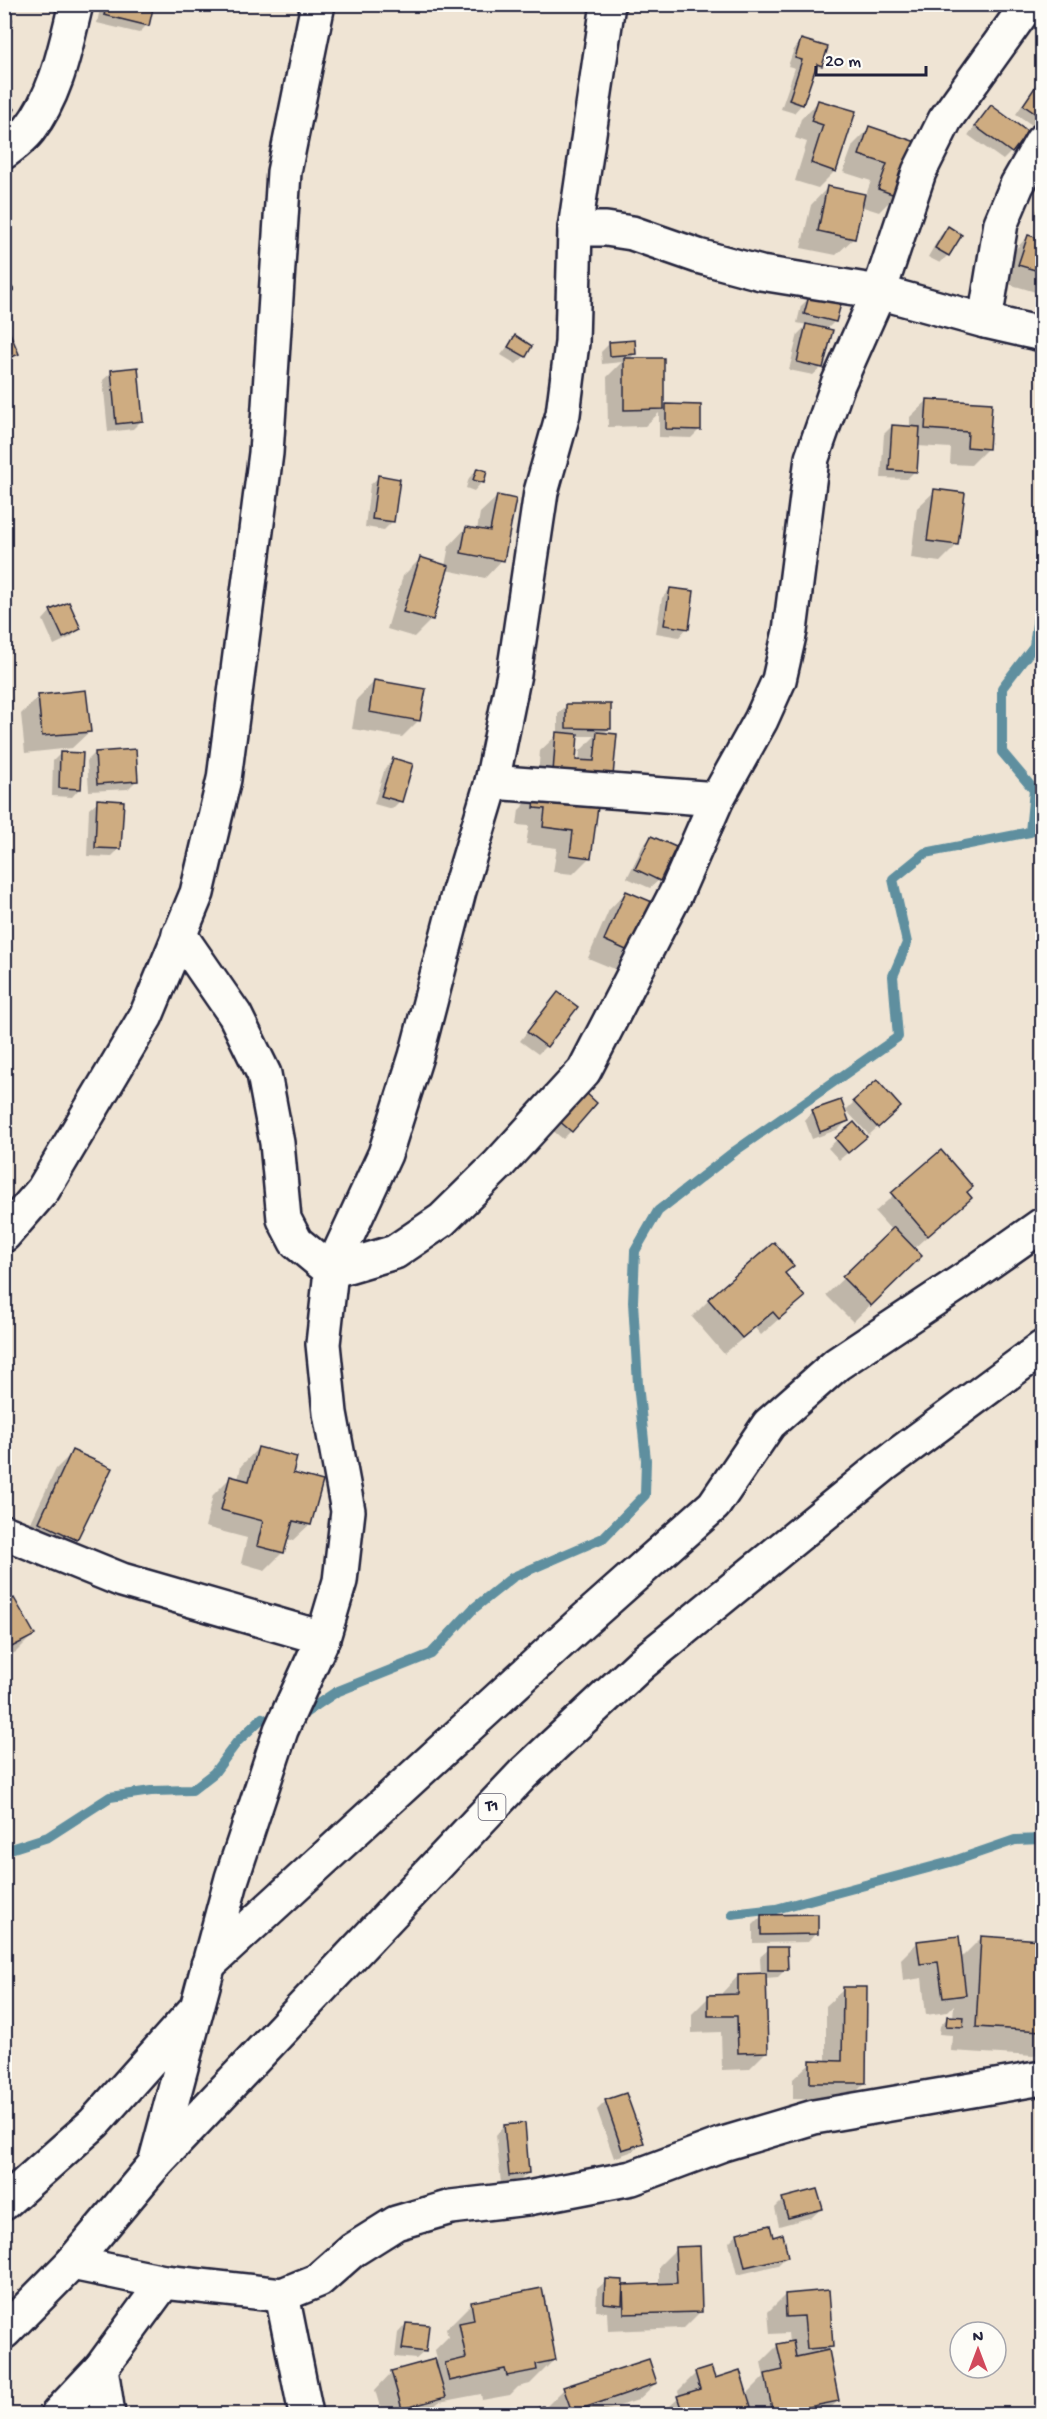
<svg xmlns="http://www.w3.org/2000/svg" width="1047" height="2419" viewBox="0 0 1047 2419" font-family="'Gochi Hand',sans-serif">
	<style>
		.shadow { fill: #0003; fill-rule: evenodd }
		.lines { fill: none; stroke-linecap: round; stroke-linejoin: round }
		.stream { stroke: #5f8f9f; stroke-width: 10 }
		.building { fill: #ceac81; stroke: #22223b; stroke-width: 1.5 }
		.street-casing { stroke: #22223b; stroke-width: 38 }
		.secondary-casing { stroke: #22223b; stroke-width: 38 }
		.highway-casing { stroke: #22223b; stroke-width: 38 }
		.street { stroke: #fdfcf7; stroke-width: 33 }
		.secondary { stroke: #fdfcf7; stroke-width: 33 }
		.highway { stroke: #fdfcf7; stroke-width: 33 }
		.labels { text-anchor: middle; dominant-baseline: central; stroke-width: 6; stroke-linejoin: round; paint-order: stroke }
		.shield { fill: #fdfcf7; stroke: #646373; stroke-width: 1.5 }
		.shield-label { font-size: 16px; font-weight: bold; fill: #22223b }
	</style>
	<rect width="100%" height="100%" fill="#efe4d4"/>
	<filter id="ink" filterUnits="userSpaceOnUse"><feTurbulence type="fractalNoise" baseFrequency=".0167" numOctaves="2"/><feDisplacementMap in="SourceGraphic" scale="12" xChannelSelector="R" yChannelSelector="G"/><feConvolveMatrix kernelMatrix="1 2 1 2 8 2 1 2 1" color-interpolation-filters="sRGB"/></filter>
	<g filter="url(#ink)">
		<g class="shadow">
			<polygon points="101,4 167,4 164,8 152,6 147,25 139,33 97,23"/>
			<polygon points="802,41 821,65 812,74 802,104 794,113 781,109 795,68 788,66 794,49"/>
			<polygon points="1042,76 1042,119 1035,127 1016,114"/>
			<polygon points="818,102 835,171 818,188 795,181 807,142 795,138 801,119"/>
			<polygon points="991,107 1011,152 1003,160 968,135"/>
			<polygon points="870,128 914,143 896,195 879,212 860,206 854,238 836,255 801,248 811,205 828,187 866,195 871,181 843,172 853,145"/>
			<polygon points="1042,192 1042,217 1035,215"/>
			<polygon points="948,228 948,255 940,263 928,257 940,236"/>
			<polygon points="1028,236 1042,241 1042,294 1002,282 1011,254"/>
			<polygon points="809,298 835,321 826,330 822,367 813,375 789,370 798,334 807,325 797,323 801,306"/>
			<polygon points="4,323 17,354 4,364"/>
			<polygon points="515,337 525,356 516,364 501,355"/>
			<polygon points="609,344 635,353 629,360 662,360 662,410 667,405 700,429 691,438 659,437 659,413 645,426 608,427 607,377 622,362 602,364 601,352"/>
			<polygon points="112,372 141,421 133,429 108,432 103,380"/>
			<polygon points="928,400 991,405 988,448 971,465 950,464 951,448 917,446 915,471 907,479 881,478 884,434 892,426 910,428 910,417"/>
			<polygon points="477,470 482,482 474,491 466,488 469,478"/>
			<polygon points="379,477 392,522 384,530 365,527 370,485"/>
			<polygon points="935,491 957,545 940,562 911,558 917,508"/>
			<polygon points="498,496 502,560 485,578 446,570 431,620 414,637 387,629 403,576 420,559 445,566 449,546 466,528 477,530 480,513"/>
			<polygon points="670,589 687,628 679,637 656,633 662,598"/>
			<polygon points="51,611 79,629 71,637 54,645 43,620"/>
			<polygon points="374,682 419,720 402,737 352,729 357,699"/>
			<polygon points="38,697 90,731 72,748 25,753 21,714"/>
			<path d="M567 705 610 728 603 734 594 792 537 788 540 751 558 734V714ZM576 736H595L580 751 579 762 575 761Z"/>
			<polygon points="61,753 80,788 72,797 52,796 53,761"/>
			<polygon points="95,753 136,781 128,789 89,791 87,761"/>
			<polygon points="393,760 400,801 392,809 374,804 385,768"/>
			<polygon points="537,792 597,801 590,857 573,874 553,872 557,848 526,844 529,826 517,825 519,810"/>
			<polygon points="98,801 119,849 111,857 87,856 89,809"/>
			<polygon points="651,837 659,880 650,888 627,878 643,846"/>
			<polygon points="626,892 634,953 617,970 588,958 609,910"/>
			<polygon points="550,1002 546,1046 538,1054 520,1041"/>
			<polygon points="575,1101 571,1131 563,1139 551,1129"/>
			<polygon points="854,1102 891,1115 869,1135 846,1110"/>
			<polygon points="813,1111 847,1121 839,1129 812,1139 805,1120"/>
			<polygon points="854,1124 857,1145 839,1160 828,1148"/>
			<polygon points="941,1152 970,1198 913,1249 920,1256 853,1322 826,1295 892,1231 875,1212"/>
			<polygon points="792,1266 784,1274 803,1297 761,1335 755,1328 724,1354 692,1317 709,1300"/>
			<polygon points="258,1448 291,1474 310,1524 292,1541 286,1540 283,1552 265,1570 241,1563 247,1538 205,1527 213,1495 230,1478 238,1480 241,1466"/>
			<polygon points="73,1452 76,1539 59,1556 23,1539 56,1469"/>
			<polygon points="4,1605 33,1635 16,1652 4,1658"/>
			<polygon points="761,1917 816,1933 808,1942 753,1943 753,1925"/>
			<polygon points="982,1937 1042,1941 1042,2048 1034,2056 951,2051 952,2035 939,2034 940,2026 948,2017 953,2018 954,2005 947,2012 926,2015 922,1978 903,1981 901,1959 918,1942 960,1959"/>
			<polygon points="769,1949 786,1969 778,1977 765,1978 766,2052 749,2069 722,2070 721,2032 692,2033 692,2014 709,1997 722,1996 722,1993 739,1975 761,1975 760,1957"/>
			<polygon points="844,1989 865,2083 848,2100 793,2099 793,2079 811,2062 826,2062 826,2006"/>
			<polygon points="625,2095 642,2143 633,2151 614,2158 597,2110 605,2102"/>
			<polygon points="504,2126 528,2173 519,2181 501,2183 496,2135"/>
			<polygon points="783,2200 821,2209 812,2217 779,2226 775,2208"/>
			<polygon points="737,2234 772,2239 787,2256 778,2265 737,2275 729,2242"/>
			<polygon points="676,2249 701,2311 684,2328 608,2331 607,2312 596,2311 597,2289 606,2281 621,2289 624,2286 659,2285 659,2266"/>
			<polygon points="785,2295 831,2346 828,2350 838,2401 824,2414 753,2414 752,2409 746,2414 661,2414 680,2397 678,2391 695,2374 710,2369 714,2380 750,2401 748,2393 764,2377 761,2362 778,2345 789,2343 788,2333 770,2334 768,2312"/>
			<polygon points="471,2304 555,2359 530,2384 518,2387 510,2395 482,2400 481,2394 439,2402 425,2414 382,2414 375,2390 392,2372 437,2360 435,2350 448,2337 446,2329"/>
			<polygon points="406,2324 425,2351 416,2359 395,2357 398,2333"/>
			<polygon points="656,2383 638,2400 595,2414 550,2414 547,2406 564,2389"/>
		</g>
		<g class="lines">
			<g class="stream">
				<polyline points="296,1719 336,1692 431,1654 473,1609 513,1577 603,1538 645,1495 646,1460 638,1384 633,1302 635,1251 658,1211 735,1151 898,1037 893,976 907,943 893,879 925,853 1030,832 1034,790 1002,752 1002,688 1034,646 1042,586"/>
				<polyline points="4,1851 48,1837 110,1797 151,1791 192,1790 214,1773 237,1742 262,1718 279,1729"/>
				<polyline points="732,1914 776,1909 954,1861 1015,1840 1042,1839"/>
			</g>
		</g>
		<g class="building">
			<polygon points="107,4 154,4 149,26 104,15"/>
			<polygon points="4,19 12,19 10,38 4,37"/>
			<polygon points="801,39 828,47 822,66 817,64 803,105 789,100 802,60 795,58"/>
			<polygon points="1042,77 1042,118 1023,105"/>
			<polygon points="818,100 856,111 836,172 811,163 823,125 811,121"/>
			<polygon points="4,103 15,109 5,127 4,127"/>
			<polygon points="991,105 1028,132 1012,153 975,126"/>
			<polygon points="869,126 916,142 898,196 878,189 887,164 859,155"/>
			<polygon points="827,186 865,194 855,239 818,231"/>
			<polygon points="948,226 962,235 949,256 935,248"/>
			<polygon points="1028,235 1042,239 1042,272 1018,265"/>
			<polygon points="4,276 14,290 4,296"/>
			<polygon points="809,296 841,304 836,322 804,314"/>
			<polygon points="4,319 19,354 4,360"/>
			<polygon points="806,324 833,330 823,368 797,362"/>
			<polygon points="515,335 532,346 526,357 508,347"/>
			<polygon points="635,340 636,354 610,356 609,342"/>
			<polygon points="624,358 664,358 664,409 624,410"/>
			<polygon points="138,367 143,421 116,424 111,370"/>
			<polygon points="927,399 992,403 989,449 967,447 968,432 925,429"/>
			<polygon points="666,404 701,405 701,430 666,429"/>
			<polygon points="892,425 920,427 917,472 889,470"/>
			<polygon points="477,468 487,471 484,483 473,480"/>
			<polygon points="378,475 400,479 394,522 372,519"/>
			<polygon points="934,489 965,493 958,545 927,541"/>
			<polygon points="497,495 516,499 504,561 461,553 466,527 490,531"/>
			<polygon points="420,557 449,566 433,620 403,612"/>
			<polygon points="670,588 694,591 689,629 664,625"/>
			<polygon points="69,602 81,629 63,638 50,610"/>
			<polygon points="374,680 426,689 420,721 369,712"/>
			<polygon points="86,690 91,732 42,736 38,695"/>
			<polygon points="566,704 611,704 611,729 566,728"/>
			<polygon points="556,732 578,734 576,760 594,761 597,732 617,734 613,776 553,772"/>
			<polygon points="136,749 138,781 97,784 95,752"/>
			<polygon points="60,752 83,753 81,789 59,788"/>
			<polygon points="393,758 413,764 402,802 381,796"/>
			<polygon points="536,791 599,800 591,858 570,855 573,831 543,827 545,809 534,808"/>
			<polygon points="97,799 124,801 121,849 95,848"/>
			<polygon points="651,836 676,847 660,881 635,869"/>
			<polygon points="626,891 657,904 635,954 604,940"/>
			<polygon points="558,992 578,1007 547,1047 527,1032"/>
			<polygon points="877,1080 901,1107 878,1128 853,1101"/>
			<polygon points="584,1091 597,1103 572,1132 558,1120"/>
			<polygon points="841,1100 849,1121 820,1132 812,1110"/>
			<polygon points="854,1122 867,1137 848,1153 835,1138"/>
			<polygon points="941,1150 973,1187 967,1192 972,1198 928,1236 891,1193"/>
			<polygon points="894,1227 922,1256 871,1306 842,1277"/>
			<polygon points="774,1242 794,1266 785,1273 805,1297 779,1319 773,1312 742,1338 708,1299"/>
			<polygon points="258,1447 297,1457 293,1473 323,1481 311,1525 293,1521 284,1553 257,1546 263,1521 221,1510 230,1476 249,1481"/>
			<polygon points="72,1450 112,1468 77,1540 39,1522"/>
			<polygon points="14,1598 35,1635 4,1651 4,1604"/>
			<polygon points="818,1914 818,1934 761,1935 761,1915"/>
			<polygon points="959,1936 966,1995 943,1998 938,1962 920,1964 917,1941"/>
			<polygon points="981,1936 1042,1940 1042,2031 976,2027"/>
			<polygon points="768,1947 787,1947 788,1970 768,1970"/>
			<polygon points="766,1973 768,2052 738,2053 737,2016 708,2016 708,1995 738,1994 738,1974"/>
			<polygon points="843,1987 867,1987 866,2083 810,2083 810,2060 842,2061"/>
			<polygon points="947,2016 964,2017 963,2027 946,2026"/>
			<polygon points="626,2093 644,2143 622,2150 605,2100"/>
			<polygon points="525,2123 529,2173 509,2176 504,2125"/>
			<polygon points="817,2189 823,2209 788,2218 782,2198"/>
			<polygon points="770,2225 773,2237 783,2234 788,2257 745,2267 737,2233"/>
			<polygon points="700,2246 702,2312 624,2314 623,2285 677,2283 675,2247"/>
			<polygon points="605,2279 623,2280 622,2305 604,2303"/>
			<polygon points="542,2288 556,2360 536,2364 537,2370 507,2376 505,2369 449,2381 445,2363 466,2358 459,2323 474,2320 471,2302"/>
			<polygon points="829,2290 833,2347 807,2349 804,2316 786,2317 785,2294"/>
			<polygon points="406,2323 429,2325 426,2352 402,2349"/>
			<polygon points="793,2341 796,2357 829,2350 839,2401 803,2408 805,2414 773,2414 765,2374 783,2370 777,2344"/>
			<polygon points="435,2359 446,2397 402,2409 391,2371"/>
			<polygon points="649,2359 657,2383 572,2412 563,2387"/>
			<polygon points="711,2367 715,2378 740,2370 752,2410 747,2414 683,2414 677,2396 700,2389 695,2372"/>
			<polygon points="543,2406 545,2414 519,2414"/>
		</g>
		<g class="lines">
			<defs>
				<g id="street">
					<path d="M4 152C13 145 22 139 29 130 57 94 65 48 76 4"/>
					<polyline points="575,229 606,229 632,233 698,256 761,273 879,292 985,321 1042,334"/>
					<polyline points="985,321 1001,223 1017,185 1042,141"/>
					<polyline points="492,782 717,799"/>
					<polyline points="179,934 235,1015 264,1074 277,1143 284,1219 296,1242 331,1271 395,1252 442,1220 498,1165 584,1071 676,893 717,799 761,720 779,680 790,631 812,458 838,384 879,292 919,172 945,120 1028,4"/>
					<polyline points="4,1532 122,1580 323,1638"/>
					<polyline points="208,1965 580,1624 714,1505 769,1424 837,1364 968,1277 1042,1225"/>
					<polyline points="155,2164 232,1878 281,1730 323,1638 340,1581 348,1511 330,1413 323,1344 331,1271 385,1154 416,1056 459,891 492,782 514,674 541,492 563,414 572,343 575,229 608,4"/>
					<polyline points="4,2203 94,2123 193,2012"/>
					<polyline points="72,2263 164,2282 282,2295 319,2280 353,2250 396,2223 451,2207 528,2198 632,2178 723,2144 814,2117 1042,2078"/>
					<polyline points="282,2295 306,2414"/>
					<polyline points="101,2368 108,2414"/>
					<polyline points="58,2414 101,2368 164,2282"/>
				</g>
				<polyline id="secondary" points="4,1235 43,1190 146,1016 197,893 224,779 266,453 284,172 318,4"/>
				<polyline id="highway" points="4,2332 72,2263 155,2164 523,1774 642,1663 884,1465 1042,1348"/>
			</defs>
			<use href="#street" class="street-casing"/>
			<use href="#secondary" class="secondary-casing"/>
			<use href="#highway" class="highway-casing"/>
			<use href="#street" class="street"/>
			<use href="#secondary" class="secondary"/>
			<use href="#highway" class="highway"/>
		</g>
	</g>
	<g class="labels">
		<rect class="shield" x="478.5" y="1794" width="27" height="26" rx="4.5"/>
		<g class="shield-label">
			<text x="492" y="1807">T1</text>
		</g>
	</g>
	<rect width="1047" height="2419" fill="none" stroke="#fdfcf7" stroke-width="24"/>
	<rect x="12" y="12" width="1023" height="2395" fill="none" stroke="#22223b" stroke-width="2" filter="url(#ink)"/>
	<g transform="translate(978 2350)"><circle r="28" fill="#fdfcf7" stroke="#a5a5ac" stroke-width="1.5"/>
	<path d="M0-4.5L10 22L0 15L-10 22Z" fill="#d1495b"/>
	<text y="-9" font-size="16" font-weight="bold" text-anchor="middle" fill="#22223b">N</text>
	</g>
	<path d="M816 66v9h110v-9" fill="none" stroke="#22223b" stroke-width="3"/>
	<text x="825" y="66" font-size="18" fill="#22223b" stroke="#fdfcf7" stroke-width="4.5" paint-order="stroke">20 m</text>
</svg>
